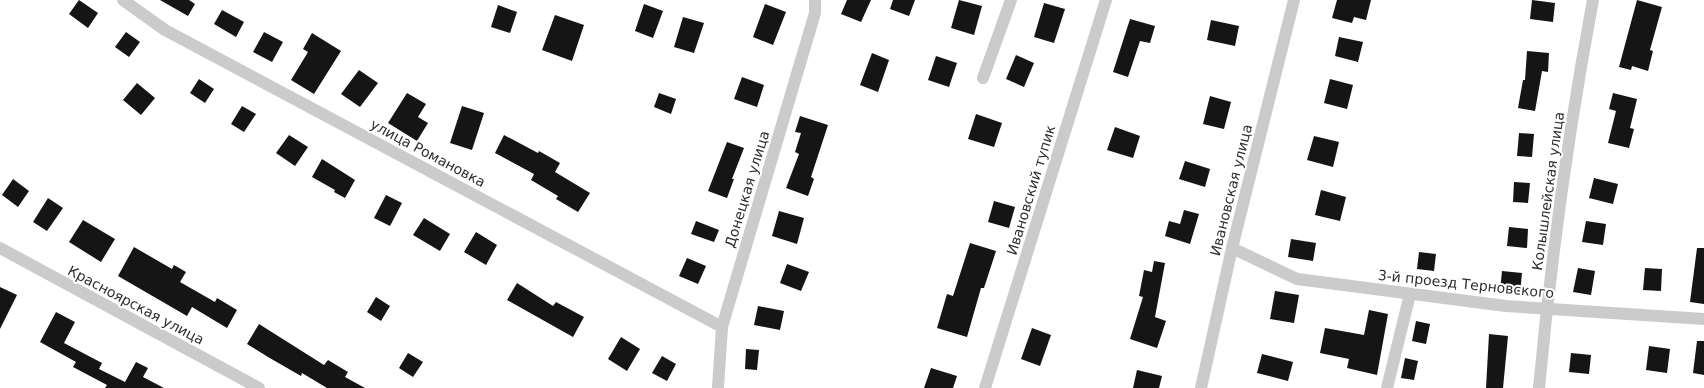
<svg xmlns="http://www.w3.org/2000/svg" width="1704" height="388" viewBox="0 0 1704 388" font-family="'DejaVu Sans',sans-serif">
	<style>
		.building { fill: #151515 }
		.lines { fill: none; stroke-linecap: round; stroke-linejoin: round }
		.street { stroke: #cbcbcb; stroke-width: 12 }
		.labels { text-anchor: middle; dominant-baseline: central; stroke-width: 4; stroke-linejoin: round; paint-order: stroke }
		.street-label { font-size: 14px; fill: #2e2e2e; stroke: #fff }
	</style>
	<rect width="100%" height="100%" fill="#fff"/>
	<g class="building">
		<polygon points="79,0 98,13 88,28 69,14"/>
		<polygon points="160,0 189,0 195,4 188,16"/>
		<polygon points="847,0 871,0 861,22 841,14"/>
		<polygon points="893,0 915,0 909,16 890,9"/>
		<polygon points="959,0 982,6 974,35 951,28"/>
		<polygon points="1337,0 1371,0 1366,20 1354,17 1352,23 1332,18"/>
		<polygon points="1532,0 1555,3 1553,22 1530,19"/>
		<polygon points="1637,0 1662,7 1650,50 1653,51 1648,71 1632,66 1631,70 1619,67"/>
		<polygon points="1044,3 1065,9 1054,43 1034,37"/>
		<polygon points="644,4 663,11 653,38 635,31"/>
		<polygon points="765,4 786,12 773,45 753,37"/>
		<polygon points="498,5 517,12 510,33 491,27"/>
		<polygon points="222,10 244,22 236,37 214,24"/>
		<polygon points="555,15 584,25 572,61 542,50"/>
		<polygon points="683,17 704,23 694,53 674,47"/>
		<polygon points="1130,19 1155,26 1150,43 1140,41 1128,77 1113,72"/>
		<polygon points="1211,20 1239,26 1235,46 1207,40"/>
		<polygon points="126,32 140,42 129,57 115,47"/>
		<polygon points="264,32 283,42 272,62 253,52"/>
		<polygon points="312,33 341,51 314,94 291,80 308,52 303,49"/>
		<polygon points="1339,37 1363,42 1358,62 1335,56"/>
		<polygon points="1527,51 1549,53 1548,72 1542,71 1535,111 1518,108 1523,80 1525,80"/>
		<polygon points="872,53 889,60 878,92 860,85"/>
		<polygon points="1016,55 1034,63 1024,87 1006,79"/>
		<polygon points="936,56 957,63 949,87 928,80"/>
		<polygon points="359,70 378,83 360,107 341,94"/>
		<polygon points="742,77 764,85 757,107 734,99"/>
		<polygon points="199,79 214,89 205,103 190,93"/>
		<polygon points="1330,79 1353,85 1347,109 1324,103"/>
		<polygon points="137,83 155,98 141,115 123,100"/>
		<polygon points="407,93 426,104 418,117 428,123 417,141 388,123"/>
		<polygon points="659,93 676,99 671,114 654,107"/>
		<polygon points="1613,93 1637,99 1630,128 1634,129 1629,148 1608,143 1616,111 1609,109"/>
		<polygon points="1210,96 1231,102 1224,129 1203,124"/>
		<polygon points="242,106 256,114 244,132 231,124"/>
		<polygon points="462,106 484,113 472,150 450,143"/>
		<polygon points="976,114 1002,123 994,147 968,139"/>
		<polygon points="800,116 828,125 811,177 814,179 808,196 786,188 799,154 795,152 801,133 795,132"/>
		<polygon points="1115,127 1140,136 1133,158 1107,150"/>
		<polygon points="1519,133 1534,134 1532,157 1517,156"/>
		<polygon points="289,135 308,147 295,166 276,153"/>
		<polygon points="504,135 538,153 539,151 560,163 555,172 590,193 578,212 556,199 558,196 531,180 534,174 495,153"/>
		<polygon points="1314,136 1339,142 1333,167 1307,160"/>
		<polygon points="727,142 744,148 732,179 734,179 727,198 708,191"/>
		<polygon points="322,159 355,180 345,198 334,192 335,190 312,177"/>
		<polygon points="1185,161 1210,169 1205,187 1179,179"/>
		<polygon points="1594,178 1618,184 1613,204 1589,198"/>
		<polygon points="13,179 29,191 18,207 2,195"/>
		<polygon points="1514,182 1530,183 1528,203 1513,202"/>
		<polygon points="1321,190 1346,197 1340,221 1315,215"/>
		<polygon points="386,195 402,203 390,226 374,218"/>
		<polygon points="48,198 63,208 47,231 33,222"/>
		<polygon points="994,201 1015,207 1009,228 988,222"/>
		<polygon points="1184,210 1199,214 1190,244 1165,236 1169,221 1180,224"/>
		<polygon points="779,211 804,218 797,244 772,236"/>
		<polygon points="424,218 450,234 440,251 413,235"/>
		<polygon points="83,220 115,239 101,262 69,242"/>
		<polygon points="696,221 719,230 714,242 691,234"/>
		<polygon points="1586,221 1606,224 1603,245 1582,242"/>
		<polygon points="1509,227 1528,229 1527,248 1507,246"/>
		<polygon points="476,232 497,245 486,265 464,252"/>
		<polygon points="1291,239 1316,243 1313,261 1288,257"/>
		<polygon points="970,243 996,251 984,288 981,288 967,337 937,328 947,294 953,296"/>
		<polygon points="134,247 172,269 174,265 186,272 180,282 215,302 217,298 237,310 227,328 192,307 187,316 118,276"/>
		<polygon points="1697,248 1704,248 1704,304 1690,302"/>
		<polygon points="1419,252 1436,254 1434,271 1417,269"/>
		<polygon points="687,258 706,266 698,284 679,276"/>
		<polygon points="1154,261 1165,263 1155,317 1166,321 1157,348 1130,339 1143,297 1139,296 1144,270 1152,272"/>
		<polygon points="787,264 809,272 801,291 780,283"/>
		<polygon points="1578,268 1595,271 1591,295 1573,292"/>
		<polygon points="1645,268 1662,269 1661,291 1643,290"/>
		<polygon points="1502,271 1522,273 1520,293 1500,291"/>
		<polygon points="517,283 553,306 556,302 584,317 573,337 507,300"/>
		<polygon points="0,287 17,295 0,329"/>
		<polygon points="1275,291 1299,295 1294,323 1270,319"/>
		<polygon points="376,297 390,306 381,321 367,312"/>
		<polygon points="758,306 784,311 780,330 754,325"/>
		<polygon points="1369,310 1388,314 1377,375 1347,368 1349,359 1320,353 1325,328 1364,335"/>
		<polygon points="56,312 75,322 64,343 102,363 99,369 125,382 136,362 148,368 143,377 164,388 105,388 107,385 73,367 76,362 40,342"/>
		<polygon points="1416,321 1430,324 1426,344 1412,341"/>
		<polygon points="259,324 324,365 328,360 348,372 345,377 365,388 327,388 302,373 301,376 268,357 247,344"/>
		<polygon points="1032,328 1051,335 1040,366 1021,359"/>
		<polygon points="1489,334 1508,336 1503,388 1486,388"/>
		<polygon points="621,337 640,349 627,371 608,359"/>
		<polygon points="1697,341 1704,341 1704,375 1693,373"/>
		<polygon points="1649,346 1670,349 1667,373 1646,370"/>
		<polygon points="746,349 759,350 757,370 745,369"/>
		<polygon points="408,353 423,362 413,377 399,368"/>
		<polygon points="1571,353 1591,355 1589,374 1569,372"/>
		<polygon points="1262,354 1293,362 1288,381 1257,373"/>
		<polygon points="662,356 676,364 667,381 652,373"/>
		<polygon points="1405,358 1418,361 1414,380 1401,378"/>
		<polygon points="931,368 957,376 953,388 924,388"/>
		<polygon points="1137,370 1162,376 1159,388 1133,388"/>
	</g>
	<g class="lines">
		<g class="street">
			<polyline points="123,0 165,30 722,327"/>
			<polyline points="983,78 1011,0"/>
			<polyline points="0,248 259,388"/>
			<polyline points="1232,248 1297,279 1506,306 1704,319"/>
			<polyline points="718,388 722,327 815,13 815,0"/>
			<polyline points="985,388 1106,0"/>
			<polyline points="1201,388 1232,248 1294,0"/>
			<polyline points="1387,388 1410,294"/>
			<path d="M1539 388C1551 258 1569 128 1593 0"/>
		</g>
	</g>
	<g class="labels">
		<g class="street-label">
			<text transform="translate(428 153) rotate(28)">улица Романовка</text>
			<text transform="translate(747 189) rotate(-73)">Донецкая улица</text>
			<text transform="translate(1031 190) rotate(-73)">Ивановский тупик</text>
			<text transform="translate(1231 190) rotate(-76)">Ивановская улица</text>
			<text transform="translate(1548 191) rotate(-82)">Колышлейская улица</text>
			<text transform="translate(1466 284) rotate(6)">3-й проезд Терновского</text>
			<text transform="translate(136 305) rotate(28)">Красноярская улица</text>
		</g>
	</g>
</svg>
